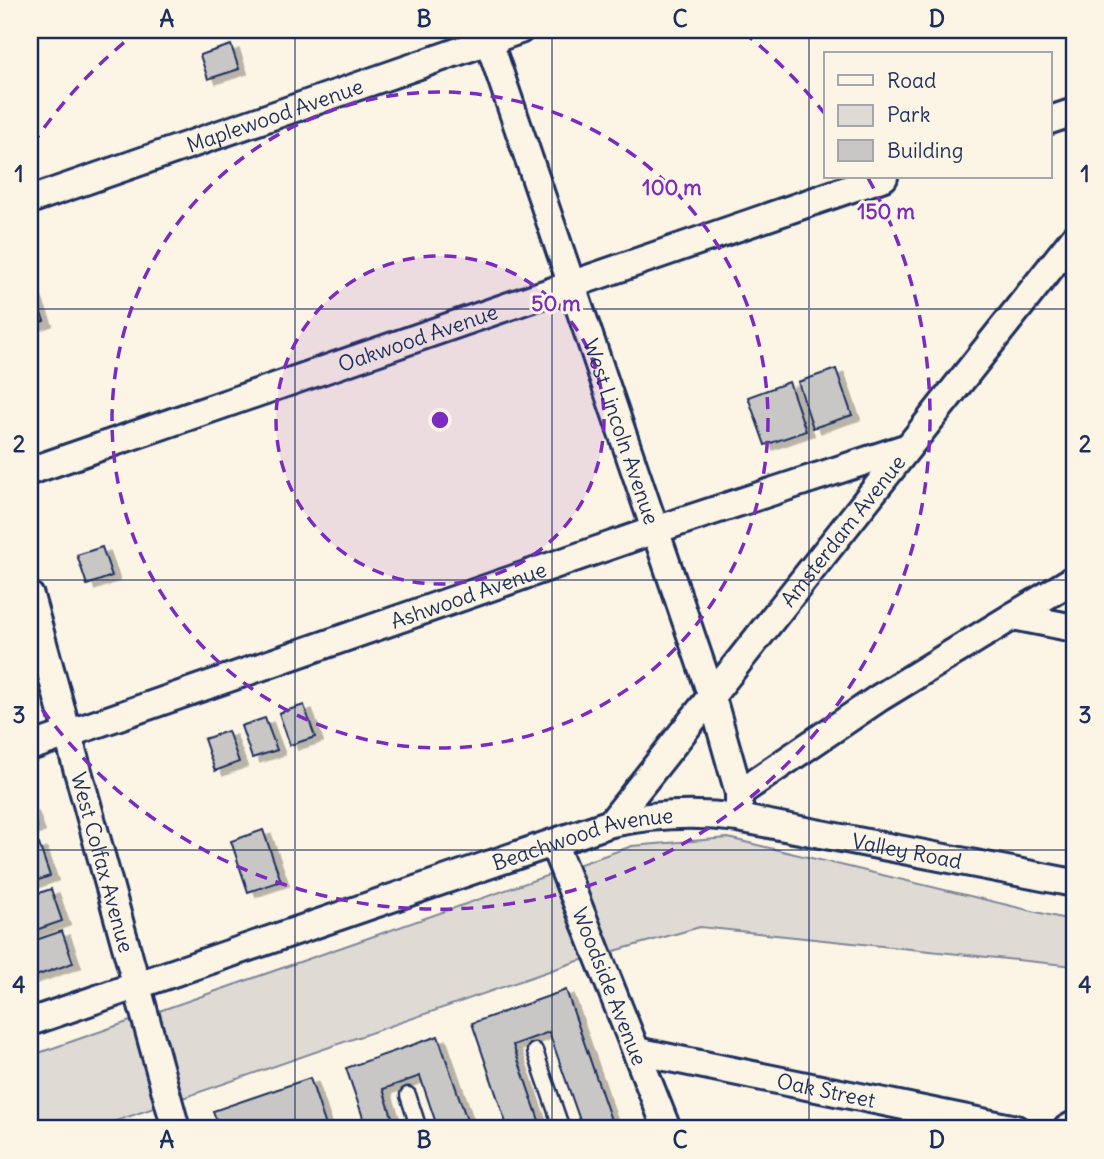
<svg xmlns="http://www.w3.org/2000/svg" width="1104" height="1159" viewBox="0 0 1104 1159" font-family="Delius,sans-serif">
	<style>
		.green { fill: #dfdbd4; stroke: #7d8599; stroke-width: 2 }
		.building { fill: #c8c7c6; stroke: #1b2f5e; stroke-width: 2; filter: url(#shadow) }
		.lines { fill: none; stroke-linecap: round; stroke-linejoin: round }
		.service-casing { stroke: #1b2f5e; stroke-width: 19 }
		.minor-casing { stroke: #1b2f5e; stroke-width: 32 }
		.service { stroke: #fcf5e5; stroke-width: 14 }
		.minor { stroke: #fcf5e5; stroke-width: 26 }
		.grid { fill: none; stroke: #1b2f5e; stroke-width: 2; stroke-opacity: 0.55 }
		.ring { fill: none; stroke: #7b2cbf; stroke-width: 3.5; stroke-dasharray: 12 9 }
		.labels { text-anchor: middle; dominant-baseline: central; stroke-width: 6; stroke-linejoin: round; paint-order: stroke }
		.street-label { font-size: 21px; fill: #1b2f5e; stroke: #fcf5e5 }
		.centre { fill: #7b2cbf; stroke: #fcf5e5; stroke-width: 3.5 }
		.ring-label { font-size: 21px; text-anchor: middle; font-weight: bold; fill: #7b2cbf; stroke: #fcf5e5; stroke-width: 6; stroke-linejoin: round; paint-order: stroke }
		.neatline { fill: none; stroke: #1b2f5e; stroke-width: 2.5 }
		.grid-label { font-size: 23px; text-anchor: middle; font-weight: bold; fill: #1b2f5e }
	</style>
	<defs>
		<filter id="shadow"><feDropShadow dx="8" dy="4.5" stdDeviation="0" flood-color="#0004"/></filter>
	</defs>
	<rect width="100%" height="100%" fill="#fcf5e5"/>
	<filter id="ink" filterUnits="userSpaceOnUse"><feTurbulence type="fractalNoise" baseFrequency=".0143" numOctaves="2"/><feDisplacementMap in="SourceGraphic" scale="14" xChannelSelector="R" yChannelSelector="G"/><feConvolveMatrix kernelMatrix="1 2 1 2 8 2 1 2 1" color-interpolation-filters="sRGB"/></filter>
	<g filter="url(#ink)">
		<polygon class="green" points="728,838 1074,921 1074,966 700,927 575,962 93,1129 30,1129 30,1056 632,846"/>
		<g class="building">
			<polygon points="231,45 239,69 208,79 200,55"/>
			<polygon points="30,290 32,290 44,321 30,326"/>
			<polygon points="836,369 852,415 813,428 798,382"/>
			<polygon points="789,382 806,431 765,445 748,397"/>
			<polygon points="102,547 112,576 87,585 77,555"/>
			<polygon points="304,705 315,737 290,745 279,713"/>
			<polygon points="265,718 277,750 252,758 241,726"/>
			<polygon points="228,731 239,762 215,771 204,739"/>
			<polygon points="30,807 37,827 30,830"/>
			<polygon points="263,830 281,881 248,892 231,841"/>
			<polygon points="39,844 50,876 30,883 30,847"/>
			<polygon points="51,889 62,921 30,932 30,896"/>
			<polygon points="62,931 73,963 30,978 30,942"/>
			<polygon points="566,990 612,1123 583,1129 549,1032 513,1045 542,1129 499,1129 507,1126 472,1023"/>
			<polygon points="438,1036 470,1129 438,1129 420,1076 383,1089 396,1129 367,1129 346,1068"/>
			<polygon points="310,1078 327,1129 292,1129 290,1124 276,1129 220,1129 213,1111"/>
		</g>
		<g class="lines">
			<defs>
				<g id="service">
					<polyline points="535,1051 562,1129"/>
					<polyline points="408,1095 419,1129"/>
				</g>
				<g id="minor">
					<path id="s1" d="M485 30 711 694 739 793"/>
					<polyline points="1050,120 1074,112"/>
					<path id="s2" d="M30 200 520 30"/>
					<path id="s3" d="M30 471 884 177"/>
					<path id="s4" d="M30 596 176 1129"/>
					<polyline points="1013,616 1074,628"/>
					<path id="s5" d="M30 747 655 530 908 447"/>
					<polyline points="739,809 739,793 879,698 1074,579"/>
					<path id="s6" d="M611 823 1074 238"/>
					<path id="s7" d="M554 845 667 1129"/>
					<path id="s8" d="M30 1022 611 823C655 814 694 812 738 818L1074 883"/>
					<path id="s9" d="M636 1051 1016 1129"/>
					<polyline points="1067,1129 1074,1125"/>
				</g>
			</defs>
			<use href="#service" class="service-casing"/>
			<use href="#minor" class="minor-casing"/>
			<use href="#service" class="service"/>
			<use href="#minor" class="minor"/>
		</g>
	</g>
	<path class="grid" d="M295 30V1129M552 30V1129M809 30V1129M30 309H1074M30 580H1074M30 850H1074"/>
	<circle cx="440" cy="420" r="164" fill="#7b2cbf" fill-opacity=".12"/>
	<g class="ring">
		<circle cx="440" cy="420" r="164"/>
		<circle cx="440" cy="420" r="328"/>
		<path d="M32 145A492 492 0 0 1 137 32M743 32A492 492 0 0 1 825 114M868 178A492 492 0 0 1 32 695"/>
	</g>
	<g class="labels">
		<g class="street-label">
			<text stroke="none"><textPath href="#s2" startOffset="259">Maplewood Avenue</textPath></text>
			<text stroke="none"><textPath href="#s3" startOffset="410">Oakwood Avenue</textPath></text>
			<text stroke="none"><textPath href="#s1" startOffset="424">West Lincoln Avenue</textPath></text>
			<text stroke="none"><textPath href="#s6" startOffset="373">Amsterdam Avenue</textPath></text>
			<text stroke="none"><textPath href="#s5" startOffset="464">Ashwood Avenue</textPath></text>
			<text stroke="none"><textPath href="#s8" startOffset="583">Beachwood Avenue</textPath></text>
			<text stroke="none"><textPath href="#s8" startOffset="914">Valley Road</textPath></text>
			<text stroke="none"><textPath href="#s4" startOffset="276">West Colfax Avenue</textPath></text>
			<text stroke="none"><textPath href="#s7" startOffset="152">Woodside Avenue</textPath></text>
			<text stroke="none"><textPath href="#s9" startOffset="194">Oak Street</textPath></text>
		</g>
	</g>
	<circle cx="440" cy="420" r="10" class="centre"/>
	<g class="ring-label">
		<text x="672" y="195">100 m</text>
		<text x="886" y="219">150 m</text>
		<text x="556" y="311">50 m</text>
	</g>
	<rect width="1104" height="1159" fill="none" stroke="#fcf5e5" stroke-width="77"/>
	<rect x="824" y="52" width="228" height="126" fill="#fcf5e5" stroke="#a2a6af" stroke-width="2"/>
	<rect x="838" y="75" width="35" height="10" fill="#fcf5e5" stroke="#a2a6af" stroke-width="2"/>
	<text x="887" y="88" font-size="21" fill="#1b2f5e">Road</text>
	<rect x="838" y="105" width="35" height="21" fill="#dfdbd4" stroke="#a2a6af" stroke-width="2"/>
	<text x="887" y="122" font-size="21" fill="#1b2f5e">Park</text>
	<rect x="838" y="140" width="35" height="21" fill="#c8c7c6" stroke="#a2a6af" stroke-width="2"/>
	<text x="887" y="158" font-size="21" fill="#1b2f5e">Building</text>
	<rect x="38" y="38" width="1028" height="1082" class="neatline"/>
	<g class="grid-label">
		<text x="167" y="27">A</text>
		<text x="424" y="27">B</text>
		<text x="680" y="27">C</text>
		<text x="937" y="27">D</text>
		<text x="19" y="182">1</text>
		<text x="1085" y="182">1</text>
		<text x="19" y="452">2</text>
		<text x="1085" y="452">2</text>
		<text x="19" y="723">3</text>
		<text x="1085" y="723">3</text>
		<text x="19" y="993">4</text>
		<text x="1085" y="993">4</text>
		<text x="167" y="1148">A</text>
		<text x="424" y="1148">B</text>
		<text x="680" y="1148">C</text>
		<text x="937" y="1148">D</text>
	</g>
</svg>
